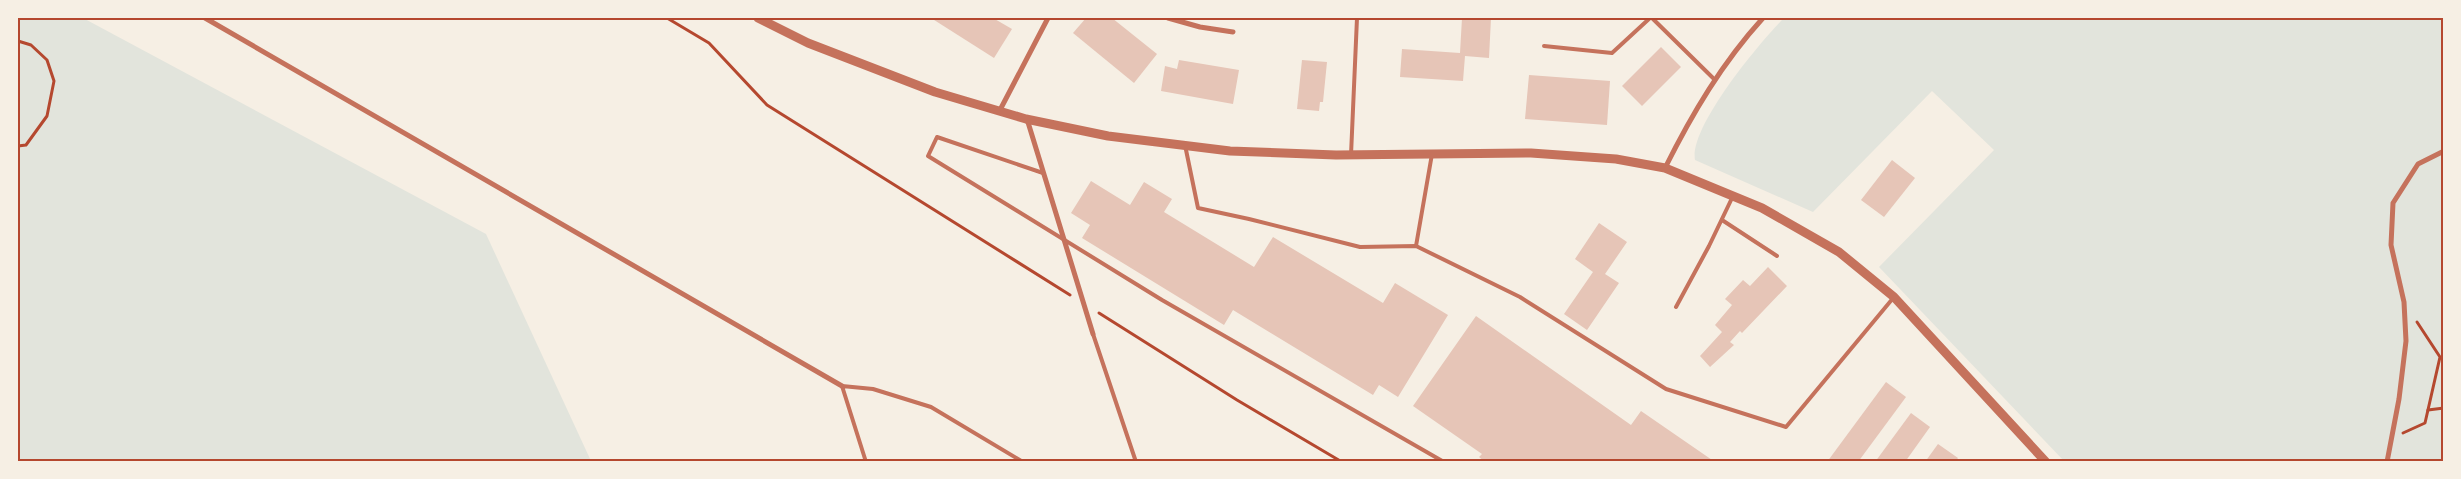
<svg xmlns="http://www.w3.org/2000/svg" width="2461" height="479" viewBox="0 0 2461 479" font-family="'Noto Sans',sans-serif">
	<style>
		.green { fill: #e2e4dc }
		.building { fill: #e6c5b7 }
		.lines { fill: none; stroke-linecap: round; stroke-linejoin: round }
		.path { stroke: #b5482f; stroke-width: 3 }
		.service { stroke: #c5725c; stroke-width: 4 }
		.minor { stroke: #c5725c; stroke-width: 5 }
		.tertiary { stroke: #c5725c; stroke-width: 9 }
		.neatline { fill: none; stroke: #b5482f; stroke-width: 2 }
	</style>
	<rect width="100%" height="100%" fill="#f6efe4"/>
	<g class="green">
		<polygon points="18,18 83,18 486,234 591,461 18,461"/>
		<path d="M1784 18H2443V461H2064L1879 267 1994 150 1932 91 1813 212 1695 160C1689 127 1761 41 1784 18Z"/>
	</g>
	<g class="building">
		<polygon points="931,18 993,18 1012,29 994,58"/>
		<polygon points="1086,18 1112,18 1157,54 1134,83 1073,33"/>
		<polygon points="1462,18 1491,18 1489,58 1465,56 1463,81 1400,77 1402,49 1460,53"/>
		<polygon points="1661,47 1681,67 1642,106 1622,86"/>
		<polygon points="1179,60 1239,70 1233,104 1161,91 1165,66 1177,69"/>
		<polygon points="1302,60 1327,62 1323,102 1320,102 1319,111 1297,109"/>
		<polygon points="1529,75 1610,81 1607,125 1525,119"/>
		<polygon points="1892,160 1915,178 1884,217 1861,200"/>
		<polygon points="1091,181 1130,205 1144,182 1172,199 1164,212 1254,267 1273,237 1383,303 1395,283 1448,315 1398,397 1379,385 1373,395 1233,310 1224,325 1082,238 1090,225 1071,213"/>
		<polygon points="1599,223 1627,242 1605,274 1619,283 1587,330 1564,314 1593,272 1575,259"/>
		<polygon points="1768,267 1787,286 1742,333 1740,331 1730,342 1734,345 1710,367 1700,356 1722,332 1715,325 1732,305 1725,299 1743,280 1750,286"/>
		<polygon points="1476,316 1631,425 1641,411 1715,462 1485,462 1479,457 1482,454 1413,406"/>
		<polygon points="1886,382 1906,397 1858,462 1827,462"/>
		<polygon points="1911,413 1930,427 1905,462 1875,462"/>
		<polygon points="1938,444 1958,458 1955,462 1925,462"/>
	</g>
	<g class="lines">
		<g class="path">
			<polyline points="667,18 709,43 767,105 1070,295"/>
			<polyline points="18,41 31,45 47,60 54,81 47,116 26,145 18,146"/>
			<polyline points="1099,313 1237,400 1342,462"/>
			<polyline points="2428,410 2444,408"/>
			<polyline points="2403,433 2425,423 2440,357 2417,322"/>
		</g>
		<g class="service">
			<polyline points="1652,18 1714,79"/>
			<polyline points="1544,46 1612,53 1650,18"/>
			<polyline points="1185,145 1198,208 1249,219 1360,247 1416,246 1520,297 1666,389 1786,427 1894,297"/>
			<polyline points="1351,155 1357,18"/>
			<polyline points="1043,173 937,137 928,156 1162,300 1444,462"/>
			<polyline points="1722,220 1777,256"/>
			<polyline points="1416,246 1432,154"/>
			<polyline points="1676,307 1709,246 1733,196"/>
			<polyline points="1093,334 1136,462"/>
			<polyline points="866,462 842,386 873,389 931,407 1023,462"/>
		</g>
		<g class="minor">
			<polyline points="205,18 842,386"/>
			<polyline points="1168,18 1200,27 1233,32"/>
			<polyline points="1000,110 1048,18"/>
			<polyline points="1027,119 1093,334"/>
			<path d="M1665 168C1692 114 1722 63 1763 18"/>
			<polyline points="2387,462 2399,399 2406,341 2404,302 2391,245 2393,203 2418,164 2444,151"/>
		</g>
		<polyline class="tertiary" points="758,18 808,43 935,92 1026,119 1108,136 1230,151 1336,155 1531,153 1616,159 1665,168 1762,208 1839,252 1894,297 2046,462"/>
	</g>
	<rect width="2461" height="479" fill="none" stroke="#f6efe4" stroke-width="38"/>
	<rect x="19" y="19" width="2423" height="441" class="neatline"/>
</svg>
